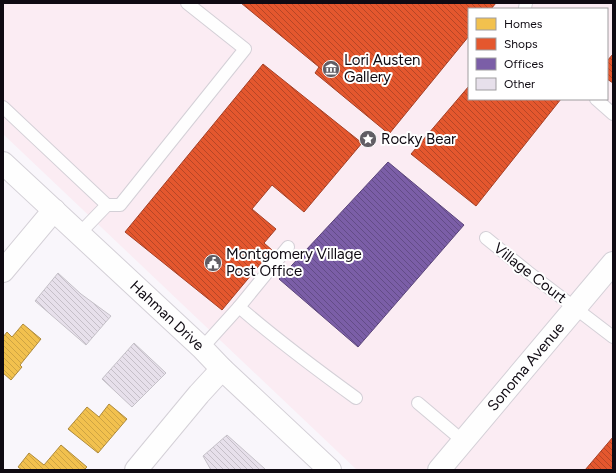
<svg xmlns="http://www.w3.org/2000/svg" width="616" height="473" viewBox="0 0 616 473" font-family="Figtree,sans-serif">
	<style>
		.commercial { fill: #fbecf3; fill-rule: evenodd }
		.homes { fill: url(#homes-back-hatch); stroke: #ae8a3c }
		.shops { fill: url(#shops-back-hatch); stroke: #a44026 }
		.offices { fill: url(#offices-back-hatch); stroke: #5b457a }
		.building { fill: url(#building-back-hatch); stroke: #c5c1c8 }
		.lines { fill: none; stroke-linecap: round; stroke-linejoin: round }
		.service-casing { stroke: #d4d0d7; stroke-width: 14 }
		.minor-casing { stroke: #d4d0d7; stroke-width: 24 }
		.tertiary-casing { stroke: #d4d0d7; stroke-width: 24 }
		.service { stroke: #fefefe; stroke-width: 12 }
		.minor { stroke: #fefefe; stroke-width: 22 }
		.tertiary { stroke: #fefefe; stroke-width: 22 }
		.labels { text-anchor: middle; dominant-baseline: central; stroke-width: 4; stroke-linejoin: round; paint-order: stroke }
		.poi-label { font-size: 15px; fill: #0f0a12; stroke: #fff; text-anchor: start }
		.street-label { font-size: 15px; fill: #0f0a12; stroke: #fff }
	</style>
	<defs>
		<pattern id="homes-back-hatch" width="6" height="6" patternUnits="userSpaceOnUse"><rect width="6" height="6" fill="#f2c14e"/><path d="M-1 5l2 2M0 0l6 6M5-1l2 2" fill="none" stroke="#cea443"/></pattern>
		<pattern id="shops-back-hatch" width="6" height="6" patternUnits="userSpaceOnUse"><rect width="6" height="6" fill="#e4572e"/><path d="M-1 5l2 2M0 0l6 6M5-1l2 2" fill="none" stroke="#b74626"/></pattern>
		<pattern id="offices-back-hatch" width="6" height="6" patternUnits="userSpaceOnUse"><rect width="6" height="6" fill="#7b5ea7"/><path d="M-1 5l2 2M0 0l6 6M5-1l2 2" fill="none" stroke="#634c87"/></pattern>
		<pattern id="building-back-hatch" width="6" height="6" patternUnits="userSpaceOnUse"><rect width="6" height="6" fill="#e7e0eb"/><path d="M-1 5l2 2M0 0l6 6M5-1l2 2" fill="none" stroke="#c5bfc8"/></pattern>
	</defs>
	<rect width="100%" height="100%" fill="#f9f6fb"/>
	<path class="commercial" d="M3 3H613V470H357L3 134ZM469 9H607V99H469Z"/>
	<g class="homes">
		<polygon points="23,324 41,339 20,365 22,367 11,380 3,373 3,337 7,332 12,337"/>
		<polygon points="109,404 127,419 98,453 68,429 87,407 99,417"/>
		<polygon points="61,445 87,467 84,470 22,470 18,467 29,453 44,465"/>
	</g>
	<g class="shops">
		<polygon points="241,3 496,3 491,9 469,9 469,36 389,134 315,73 319,67"/>
		<polygon points="613,54 613,83 607,79 607,61"/>
		<polygon points="263,64 362,143 304,212 272,185 252,209 276,229 264,243 272,250 222,310 125,232"/>
		<polygon points="469,86 469,99 561,99 476,206 411,154"/>
		<polygon points="613,437 613,470 585,470"/>
	</g>
	<polygon class="offices" points="388,162 464,225 358,347 279,279"/>
	<g class="building">
		<polygon points="58,273 81,294 111,316 86,345 35,301"/>
		<polygon points="134,343 166,373 132,407 102,379"/>
		<polygon points="227,435 265,469 264,470 211,470 203,456"/>
	</g>
	<g class="lines">
		<defs>
			<g id="service">
				<polyline points="525,8 526,3"/>
				<polyline points="596,99 613,114"/>
				<polyline points="3,107 107,205"/>
				<polyline points="79,234 107,205 120,205 245,49 187,3"/>
				<polyline points="486,238 528,272 613,337"/>
				<polyline points="239,307 288,247"/>
				<path d="M202 348 239 307C276 339 316 369 356 398"/>
				<polyline points="418,403 463,441"/>
			</g>
			<g id="minor">
				<path id="s1" d="M3 163 202 348 222 369 330 470"/>
				<polyline points="3,271 54,210"/>
				<polyline points="136,470 199,394 222,369"/>
			</g>
			<g id="tertiary">
				<path id="s2" d="M439 470 613 263"/>
			</g>
		</defs>
		<use href="#service" class="service-casing"/>
		<use href="#minor" class="minor-casing"/>
		<use href="#tertiary" class="tertiary-casing"/>
		<use href="#service" class="service"/>
		<use href="#minor" class="minor"/>
		<use href="#tertiary" class="tertiary"/>
	</g>
	<defs>
		<symbol id="museum-disc" viewBox="-11 -11 22 22"><circle r="9.5" fill="#615d64" stroke="#fff"/><path d="M0-6L6-3V-2H-6V-3ZM-5-1h2V3h-2ZM-1-1h2V3h-2ZM3-1h2V3H3ZM-6 4H6V6H-6Z" fill="#fff"/></symbol>
		<symbol id="sight-disc" viewBox="-11 -11 22 22"><circle r="9.5" fill="#615d64" stroke="#fff"/><path d="M0-6L1.8-2.2L6-1.7L2.9 1.2L3.7 5.4L0 3.3L-3.7 5.4L-2.9 1.2L-6-1.7L-1.8-2.2Z" fill="#fff"/></symbol>
		<symbol id="civic-disc" viewBox="-11 -11 22 22"><circle r="9.5" fill="#615d64" stroke="#fff"/><path d="M-.6-6.5H3V-4.5H.6V-3L4-1V1h2V6H-6V1h2V-1L-.6-3ZM-1.2 2.5V6h2.4V2.5Z" fill="#fff"/></symbol>
	</defs>
	<g fill-rule="evenodd">
		<use href="#museum-disc" x="321" y="59" width="20" height="20"/>
		<use href="#sight-disc" x="358" y="129" width="20" height="20"/>
		<use href="#civic-disc" x="203" y="253" width="20" height="20"/>
	</g>
	<g class="labels">
		<g class="poi-label">
			<text x="344" y="60">Lori Austen<tspan x="344" dy="17">Gallery</tspan></text>
			<text x="381" y="139">Rocky Bear</text>
			<text x="226" y="254">Montgomery Village<tspan x="226" dy="17">Post Office</tspan></text>
		</g>
		<g class="street-label">
			<text transform="translate(530 273) rotate(38)">Village Court</text>
			<text stroke="none"><textPath href="#s1" startOffset="224">Hahman Drive</textPath></text>
			<text stroke="none"><textPath href="#s2" startOffset="135">Sonoma Avenue</textPath></text>
		</g>
	</g>
	<rect width="616" height="473" fill="none" stroke="#0f0a12" stroke-width="8"/>
	<rect x="468" y="8" width="140" height="92" fill="#ffffff" stroke="#9f9da0"/>
	<rect x="476" y="18" width="20" height="12" fill="#f2c14e" stroke="#9f9da0"/>
	<text x="504" y="28" font-size="12" fill="#0f0a12">Homes</text>
	<rect x="476" y="38" width="20" height="12" fill="#e4572e" stroke="#9f9da0"/>
	<text x="504" y="48" font-size="12" fill="#0f0a12">Shops</text>
	<rect x="476" y="58" width="20" height="12" fill="#7b5ea7" stroke="#9f9da0"/>
	<text x="504" y="68" font-size="12" fill="#0f0a12">Offices</text>
	<rect x="476" y="78" width="20" height="12" fill="#e7e0eb" stroke="#9f9da0"/>
	<text x="504" y="88" font-size="12" fill="#0f0a12">Other</text>
</svg>
